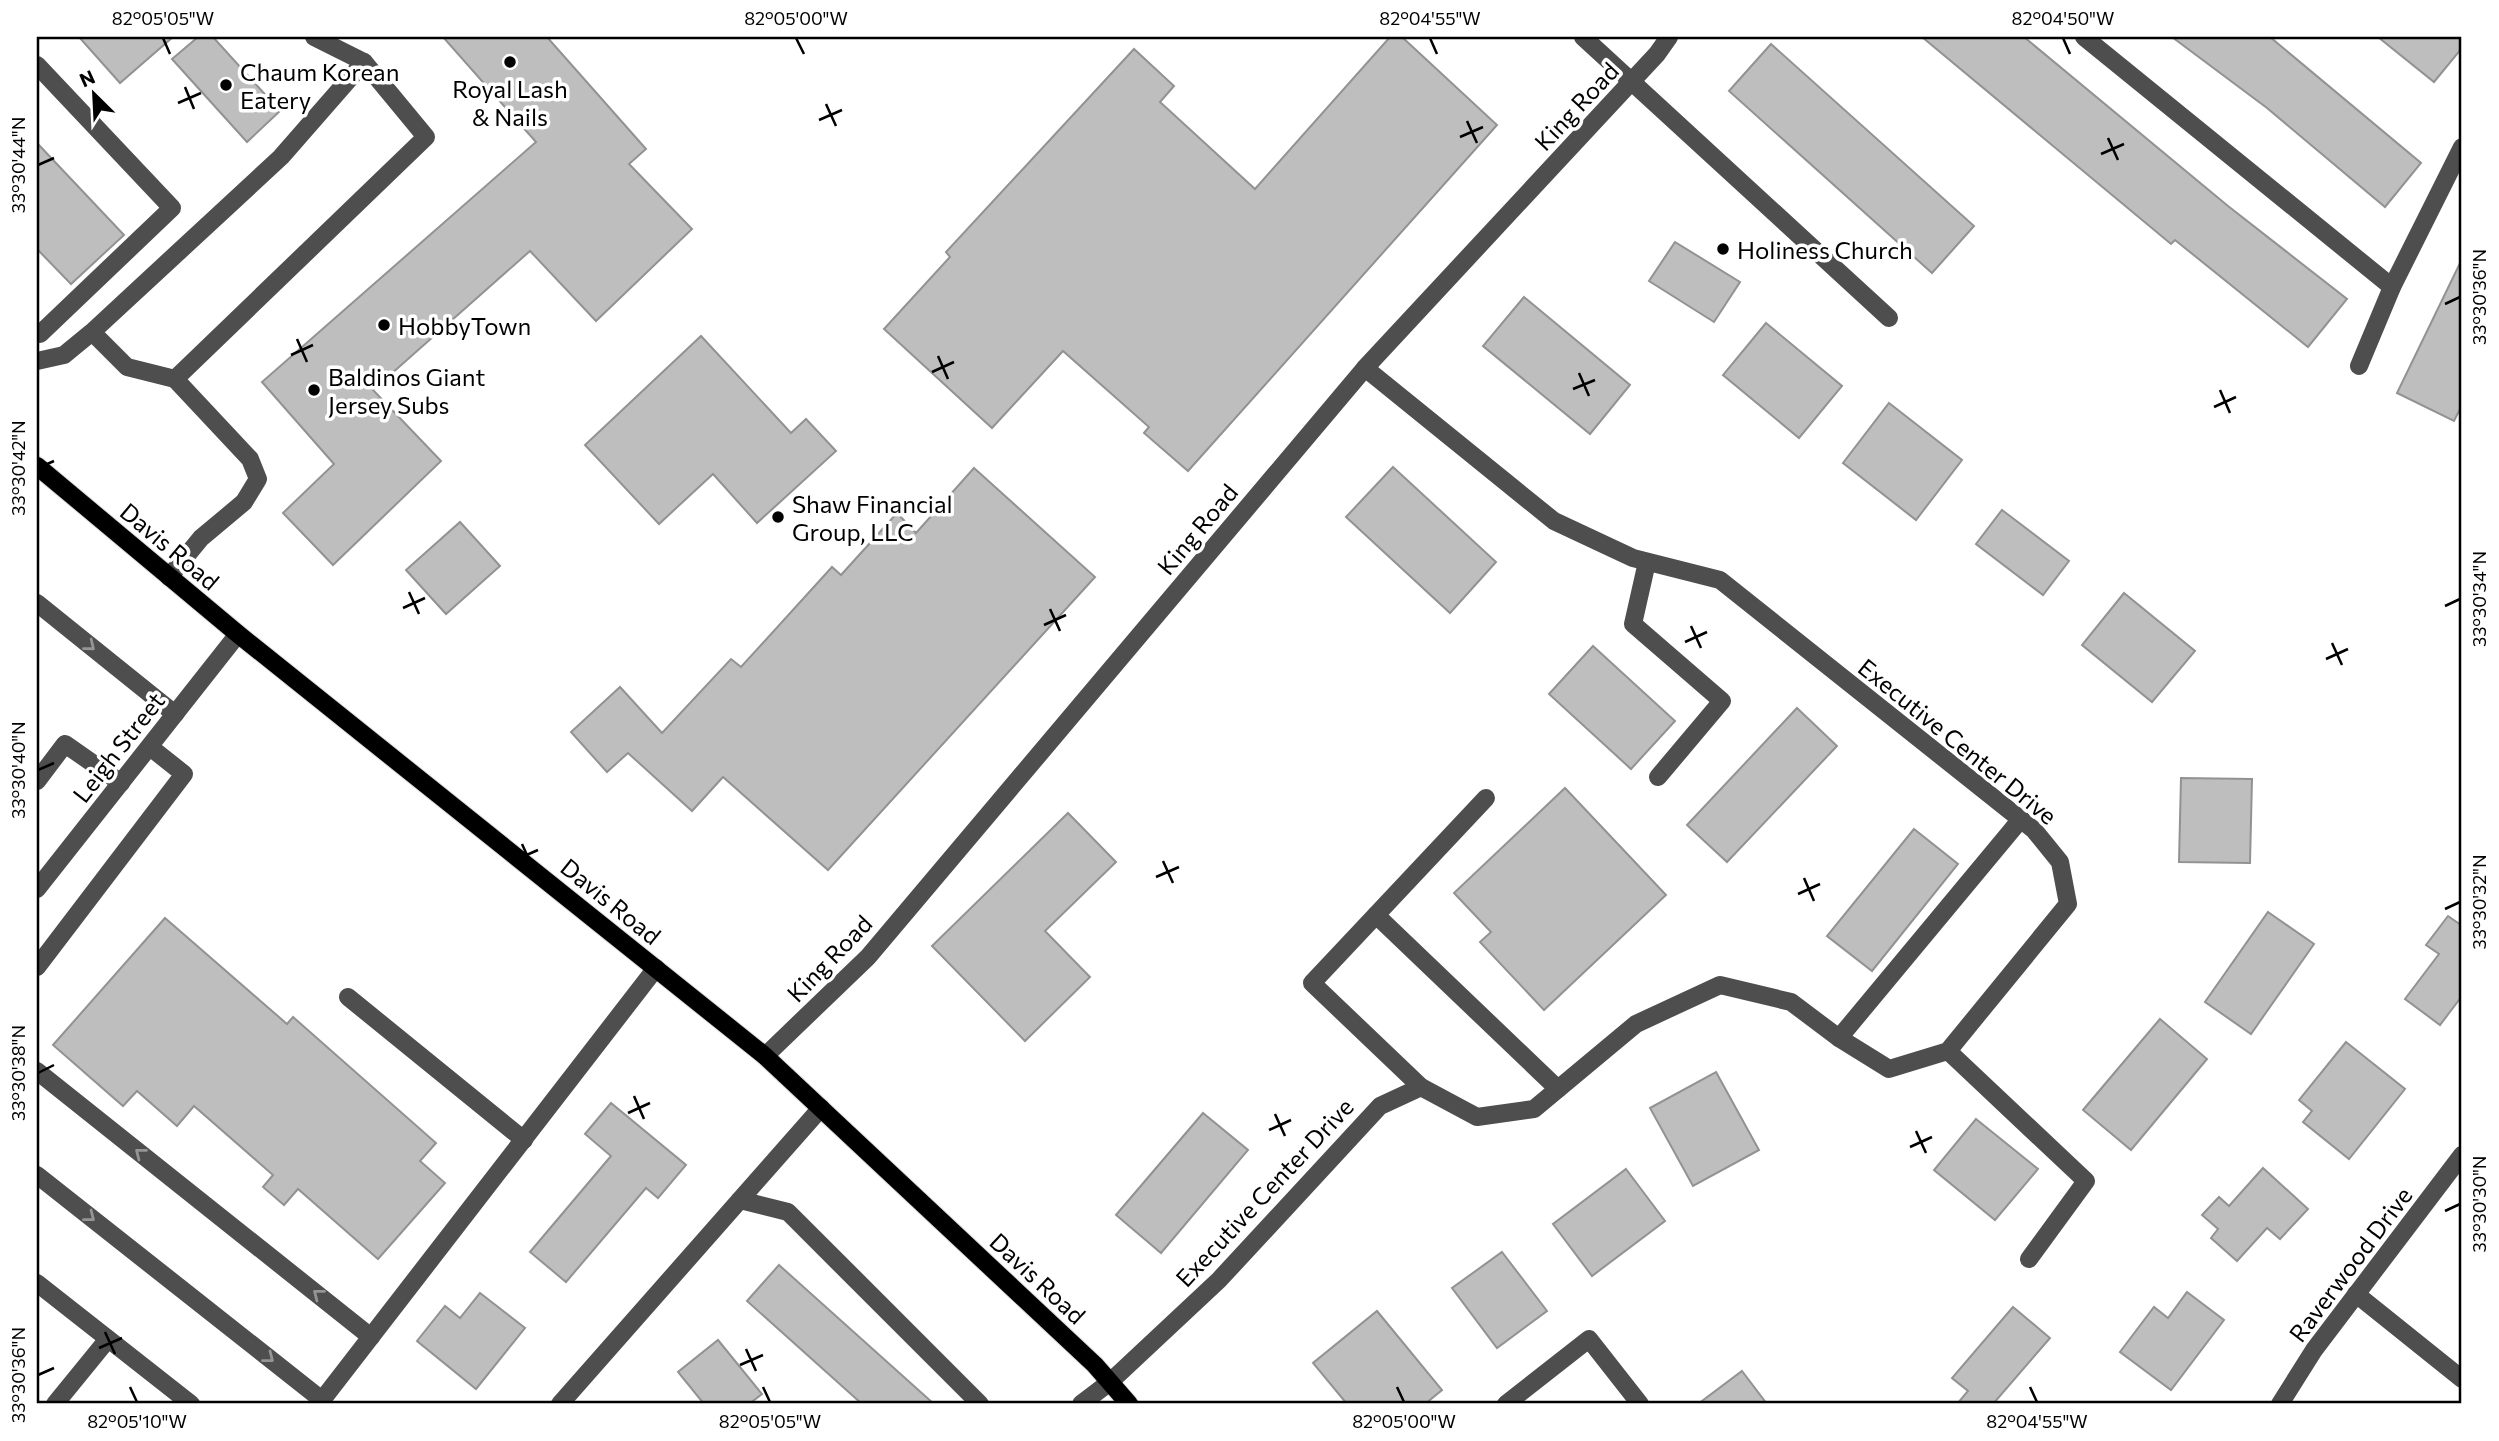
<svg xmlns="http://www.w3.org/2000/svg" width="2499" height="1441" viewBox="0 0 2499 1441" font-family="Commissioner,sans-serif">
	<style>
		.building { fill: #bebebe; stroke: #929292; stroke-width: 2 }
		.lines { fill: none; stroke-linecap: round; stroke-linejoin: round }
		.major-casing { stroke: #dbdbdb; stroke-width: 20 }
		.minor { stroke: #4e4e4e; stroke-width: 18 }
		.major { stroke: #000; stroke-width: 18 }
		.oneway { stroke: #959595 }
		.ticks { fill: none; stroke: #000; stroke-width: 2.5 }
		.poi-dot { fill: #000; stroke: #fff; stroke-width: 2.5 }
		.labels { text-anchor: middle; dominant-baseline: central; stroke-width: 7; stroke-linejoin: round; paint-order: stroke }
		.poi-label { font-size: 24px; fill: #000; stroke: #fff; text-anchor: start }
		.street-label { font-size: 24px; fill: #000; stroke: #fff }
		.neatline { fill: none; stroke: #000; stroke-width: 2.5 }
		.ticks-label { font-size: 18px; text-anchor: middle; fill: #000 }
	</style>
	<rect width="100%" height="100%" fill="#fff"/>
	<g class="building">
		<polygon points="79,37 173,37 120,83"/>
		<polygon points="198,37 213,37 280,111 247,142 172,59"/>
		<polygon points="443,37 547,37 646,149 629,164 692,229 596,321 530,251 373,390 441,461 333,565 283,513 334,464 262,382 536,142"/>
		<polygon points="1390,37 1402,37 1497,125 1188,471 1144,433 1149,427 1063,351 992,428 884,329 950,257 946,252 1134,49 1174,86 1160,102 1255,189"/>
		<polygon points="1922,37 2024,37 2228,206 2347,299 2308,347 2175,240 2171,244"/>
		<polygon points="2172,37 2270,37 2421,163 2385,207 2267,108"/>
		<polygon points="2378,37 2462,37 2462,48 2434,82"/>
		<polygon points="1771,44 1974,226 1932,273 1729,91"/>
		<polygon points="37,143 124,235 71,284 37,249"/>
		<polygon points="1675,242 1740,282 1714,322 1649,281"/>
		<polygon points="2462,259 2462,405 2454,421 2397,393"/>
		<polygon points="1524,297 1630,385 1590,434 1483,346"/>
		<polygon points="1766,323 1842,386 1799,438 1723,375"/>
		<polygon points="701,336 791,433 806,419 836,451 757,523 713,474 659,524 585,445"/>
		<polygon points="1889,403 1962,460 1916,520 1843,463"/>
		<polygon points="1393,467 1496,562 1450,613 1346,517"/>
		<polygon points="974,468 1095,577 828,870 723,777 692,811 628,753 607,772 571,732 620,687 662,733 731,659 741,667 832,567 841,575 897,513 916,533"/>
		<polygon points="2002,510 2069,561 2043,595 1976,544"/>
		<polygon points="460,522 500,566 446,614 406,570"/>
		<polygon points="2124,593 2195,651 2152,702 2082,645"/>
		<polygon points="1593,646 1675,721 1631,769 1549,694"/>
		<polygon points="1797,708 1837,746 1727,862 1687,825"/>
		<polygon points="2181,778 2252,779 2250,863 2179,862"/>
		<polygon points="1565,788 1666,895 1544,1010 1480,942 1491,932 1454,893"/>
		<polygon points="1068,813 1116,862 1045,931 1090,977 1025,1041 932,946"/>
		<polygon points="1914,829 1958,864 1872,971 1827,936"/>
		<polygon points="2268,912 2314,944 2251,1034 2205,1002"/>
		<polygon points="2448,916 2461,925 2462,923 2462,996 2440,1025 2405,999 2439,954 2426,945"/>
		<polygon points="165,918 287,1024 293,1017 436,1143 420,1161 445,1183 378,1259 298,1189 284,1205 263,1187 273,1175 194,1106 177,1126 137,1091 123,1106 53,1045"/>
		<polygon points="2160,1019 2207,1059 2131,1150 2083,1110"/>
		<polygon points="2346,1042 2405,1089 2349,1159 2303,1122 2312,1111 2299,1100"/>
		<polygon points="1716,1072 1759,1150 1693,1186 1650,1108"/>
		<polygon points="611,1103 686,1165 658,1198 646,1188 566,1282 530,1252 611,1156 585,1134"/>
		<polygon points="1203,1113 1248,1150 1161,1253 1116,1215"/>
		<polygon points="1976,1119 2038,1169 1995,1220 1934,1170"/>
		<polygon points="2263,1168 2308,1209 2280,1239 2267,1228 2237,1261 2211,1238 2218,1229 2202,1215 2219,1197 2229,1206"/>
		<polygon points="1626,1169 1665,1221 1592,1276 1553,1224"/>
		<polygon points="1502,1252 1547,1311 1497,1348 1452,1288"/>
		<polygon points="779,1265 934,1404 862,1404 747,1301"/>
		<polygon points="2187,1292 2224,1320 2171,1390 2120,1352 2154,1307 2168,1318"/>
		<polygon points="480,1293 525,1328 476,1389 417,1341 445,1306 460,1318"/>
		<polygon points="2013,1307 2050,1338 1993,1404 1957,1404 1968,1391 1952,1378"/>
		<polygon points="1377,1311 1442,1390 1425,1404 1347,1404 1313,1363"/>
		<polygon points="718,1340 762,1394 749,1404 704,1404 678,1372"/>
		<polygon points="1742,1371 1767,1404 1698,1404"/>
	</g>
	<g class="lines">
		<defs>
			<polyline id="major" points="37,466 238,634 765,1056 1095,1365 1129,1404"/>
		</defs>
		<use href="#major" class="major-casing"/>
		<g class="minor">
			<polyline points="314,37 364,62"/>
			<polyline points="1583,37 1889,318"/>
			<polyline points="2084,37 2392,287"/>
			<polyline points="37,65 172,208 40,334"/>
			<polyline points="37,361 64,355 92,332 281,157 364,62 426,137 175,379 127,367 92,332"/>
			<polyline points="2359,366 2392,287 2462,147"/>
			<polyline points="1647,562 1633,624 1722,701 1658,777"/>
			<polyline points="169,577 201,538 244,502 258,479 250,459 175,379"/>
			<polyline points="37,603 175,714"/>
			<polyline points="37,781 65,744 121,783"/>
			<polyline points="1486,798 1376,915 1558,1089"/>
			<polyline points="37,889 238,634"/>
			<polyline points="1376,915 1312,983 1421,1087"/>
			<polyline points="37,967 184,774 150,747"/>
			<polyline points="348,997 524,1140"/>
			<polyline points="1839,1038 2021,819"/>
			<polyline points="1948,1051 2086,1181 2029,1259"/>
			<polyline points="765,1056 868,957 1365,368 1657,54 1669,37"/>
			<polyline points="37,1071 371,1337"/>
			<polyline points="37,1175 322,1400"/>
			<polyline points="740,1200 788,1212 980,1404"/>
			<polyline points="37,1283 191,1404"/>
			<polyline points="2356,1294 2462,1379"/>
			<polyline points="55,1404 108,1339"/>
			<polyline points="319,1404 656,968"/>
			<polyline points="560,1404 821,1108"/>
			<polyline points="1081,1404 1110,1382 1219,1280 1380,1106 1421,1087 1477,1117 1534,1109 1636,1024 1720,985 1791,1002 1839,1038 1889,1069 1948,1051 2068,904 2060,862 2034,830 1720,580 1633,558 1554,521 1365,368"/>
			<polyline points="1506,1404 1589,1339 1640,1404"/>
			<polyline points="2280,1404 2314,1350 2462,1155"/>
		</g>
		<use href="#major" class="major"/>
	</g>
	<defs><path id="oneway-chevron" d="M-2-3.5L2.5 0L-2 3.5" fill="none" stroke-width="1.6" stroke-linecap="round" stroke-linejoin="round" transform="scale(1.75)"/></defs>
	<g class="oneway">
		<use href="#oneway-chevron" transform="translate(90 646) rotate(39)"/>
		<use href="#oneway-chevron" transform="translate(140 1153) rotate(-142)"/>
		<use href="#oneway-chevron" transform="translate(90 1217) rotate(38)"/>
		<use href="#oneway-chevron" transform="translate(318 1294) rotate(-142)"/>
		<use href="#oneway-chevron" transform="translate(269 1358) rotate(38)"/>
	</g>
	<path class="ticks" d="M163 38 170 54M796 38 804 54M1430 38 1437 54M2063 38 2070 54M185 87 194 109M178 103 201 93M826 104 836 126M819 120 842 110M1467 121 1477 143M1460 137 1483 127M2108 138 2118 160M2101 154 2124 144M38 165 54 158M2445 304 2460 297M297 339 307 362M291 355 313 345M938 356 948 379M932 372 954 362M1579 373 1589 396M1573 389 1595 380M2220 390 2230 413M2214 407 2236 397M38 468 54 461M409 592 419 614M2445 606 2460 599M403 608 425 598M1050 609 1060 631M1044 625 1066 615M1691 626 1701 648M1685 642 1707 632M2332 643 2342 665M2326 659 2348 649M38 770 54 763M522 844 532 866M515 860 538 850M1163 861 1173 883M1156 877 1179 867M1804 878 1814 901M1798 894 1820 884M2445 909 2460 902M38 1073 54 1065M634 1096 644 1119M628 1113 650 1103M1275 1114 1285 1136M1269 1130 1291 1120M1916 1131 1926 1153M1910 1147 1932 1137M2445 1211 2460 1204M105 1332 115 1354M99 1348 122 1338M746 1349 756 1371M740 1365 763 1355M38 1375 54 1368M130 1387 137 1402M763 1387 770 1402M1397 1387 1404 1402M2030 1387 2037 1402"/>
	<g class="poi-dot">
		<circle cx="510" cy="62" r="7"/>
		<circle cx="226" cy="85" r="7"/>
		<circle cx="1723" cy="249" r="7"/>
		<circle cx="384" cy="325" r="7"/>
		<circle cx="314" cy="390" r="7"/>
		<circle cx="778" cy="517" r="7"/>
	</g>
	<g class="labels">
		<g class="poi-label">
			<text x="240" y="71">Chaum Korean<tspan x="240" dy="28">Eatery</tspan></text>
			<text x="510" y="88" text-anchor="middle">Royal Lash<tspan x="510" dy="28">&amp; Nails</tspan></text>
			<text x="1737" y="249">Holiness Church</text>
			<text x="398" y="325">HobbyTown</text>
			<text x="328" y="376">Baldinos Giant<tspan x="328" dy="28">Jersey Subs</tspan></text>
			<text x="792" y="503">Shaw Financial<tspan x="792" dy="28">Group, LLC</tspan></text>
		</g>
		<g class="street-label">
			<text transform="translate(1576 106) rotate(-47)">King Road</text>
			<text transform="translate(1197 529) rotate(-50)">King Road</text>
			<text transform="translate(170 546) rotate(40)">Davis Road</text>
			<text transform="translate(1958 741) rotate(39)">Executive Center Drive</text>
			<text transform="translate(118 747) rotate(-52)">Leigh Street</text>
			<text transform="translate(611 901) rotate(39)">Davis Road</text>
			<text transform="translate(829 958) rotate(-46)">King Road</text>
			<text transform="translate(1264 1192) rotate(-47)">Executive Center Drive</text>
			<text transform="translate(2350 1264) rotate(-53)">Raverwood Drive</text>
			<text transform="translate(1038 1278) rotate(43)">Davis Road</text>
		</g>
	</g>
	<rect width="2499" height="1441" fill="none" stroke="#ffffff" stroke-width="77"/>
	<g transform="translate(94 94) rotate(336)" stroke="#ffffff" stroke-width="5" paint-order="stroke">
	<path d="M0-5L12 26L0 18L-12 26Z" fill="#000000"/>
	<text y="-10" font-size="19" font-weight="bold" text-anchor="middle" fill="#000000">N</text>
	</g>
	<rect x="38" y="38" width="2422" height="1364" class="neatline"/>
	<g class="ticks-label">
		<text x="163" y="25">82°05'05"W</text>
		<text x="796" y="25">82°05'00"W</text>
		<text x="1430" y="25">82°04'55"W</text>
		<text x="2063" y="25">82°04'50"W</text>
		<text transform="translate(19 165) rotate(-90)" y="6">33°30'44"N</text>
		<text transform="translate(2480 297) rotate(-90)" y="6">33°30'36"N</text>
		<text transform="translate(19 468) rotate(-90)" y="6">33°30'42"N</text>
		<text transform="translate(2480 599) rotate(-90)" y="6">33°30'34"N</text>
		<text transform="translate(19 770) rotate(-90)" y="6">33°30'40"N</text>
		<text transform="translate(2480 902) rotate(-90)" y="6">33°30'32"N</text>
		<text transform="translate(19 1073) rotate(-90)" y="6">33°30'38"N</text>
		<text transform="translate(2480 1204) rotate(-90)" y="6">33°30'30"N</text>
		<text transform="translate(19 1375) rotate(-90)" y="6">33°30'36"N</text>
		<text x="137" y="1428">82°05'10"W</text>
		<text x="770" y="1428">82°05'05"W</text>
		<text x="1404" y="1428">82°05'00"W</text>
		<text x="2037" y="1428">82°04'55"W</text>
	</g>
</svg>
